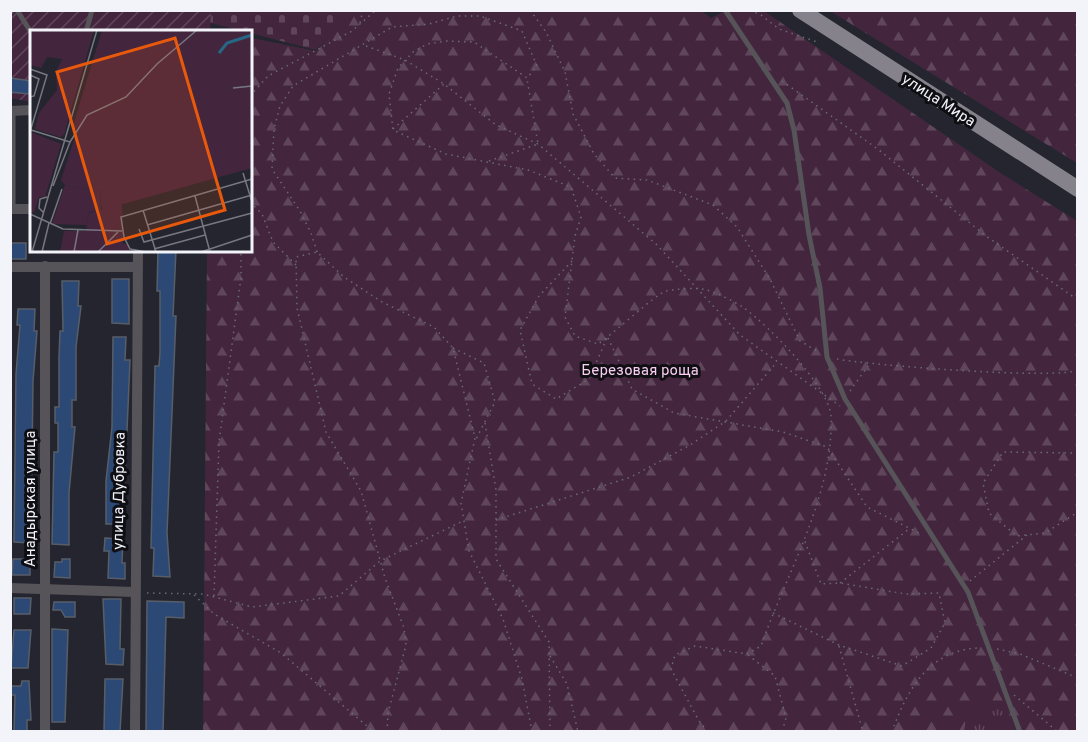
<svg xmlns="http://www.w3.org/2000/svg" width="1088" height="742" viewBox="0 0 1088 742" font-family="Overpass,sans-serif">
	<style>
		.forest { fill: url(#forest-firs) }
		.cemetery { fill: url(#cemetery-stones) }
		.park { fill: url(#park-tufts) }
		.garden { fill: url(#garden-furrows) }
		.building { fill: #2b4974; stroke: #575e68; stroke-width: 1.5 }
		.lines { fill: none; stroke-linecap: round; stroke-linejoin: round }
		.path { stroke: #6a6a73; stroke-width: 1.5; stroke-dasharray: 1.5 4.5; stroke-linecap: butt }
		.service { stroke: #565459; stroke-width: 5 }
		.minor { stroke: #565459; stroke-width: 10 }
		.primary { stroke: #86828b; stroke-width: 16 }
		.labels { text-anchor: middle; dominant-baseline: central; stroke-width: 6; stroke-linejoin: round; paint-order: stroke }
		.street-label { font-size: 15px; fill: #f3f3fa; stroke: #0e0e13 }
		.park-label { font-size: 15px; fill: #facff2; stroke: #0e0e13 }
		.inset-river { fill: none; stroke: #276786; stroke-width: 3 }
		.inset-road { fill: none; stroke: #777780; stroke-width: 1.5 }
		.view { fill: #e8590c; fill-opacity: 0.15; stroke: #e8590c; stroke-width: 3 }
		.inset-edge { fill: none; stroke: #f3f3fa; stroke-width: 3 }
	</style>
	<defs>
		<pattern id="forest-firs" width="22" height="20" patternUnits="userSpaceOnUse" patternTransform="scale(1.5)"><rect width="22" height="20" fill="#43263e"/><path d="M5 1l3.5 6h-7zM16 11l3.5 6h-7z" fill="#5f465b"/></pattern>
		<pattern id="cemetery-stones" width="16" height="16" patternUnits="userSpaceOnUse" patternTransform="scale(1.5)"><rect width="16" height="16" fill="#43263e"/><path d="M2 7V4a2 2 0 0 1 4 0v3zM10 15v-3a2 2 0 0 1 4 0v3z" fill="#5f465b"/></pattern>
		<pattern id="park-tufts" width="24" height="20" patternUnits="userSpaceOnUse" patternTransform="scale(1.5)"><rect width="24" height="20" fill="#43263e"/><path d="M3 7l-1-3M5 7V3M7 7l1-3M15 17l-1-3M17 17v-4M19 17l1-3" fill="none" stroke="#5f465b"/></pattern>
		<pattern id="garden-furrows" width="10" height="10" patternUnits="userSpaceOnUse" patternTransform="scale(1.5)"><rect width="10" height="10" fill="#43263e"/><path d="M-1 1l2-2M0 10L10 0M9 11l2-2" fill="none" stroke="#5f465b"/></pattern>
	</defs>
	<rect width="100%" height="100%" fill="#24252f"/>
	<g class="forest">
		<polygon points="700,10 711,18 725,11 764,11 999,172 1077,221 1077,731 203,732 207,251 250,250 251,38 316,51 351,11"/>
		<polygon points="830,11 1077,11 1077,163"/>
	</g>
	<polygon class="cemetery" points="208,11 353,11 316,50 207,22"/>
	<polygon class="park" points="980,703 1002,707 1012,731 964,731 966,720"/>
	<polygon class="garden" points="10,11 211,11 210,31 32,32 31,102 11,98"/>
	<g class="building">
		<polygon points="10,78 31,81 29,94 10,92"/>
		<rect x="10" y="243" width="16" height="16"/>
		<polygon points="158,250 176,250 173,316 176,316 167,533 170,577 153,576 154,548 151,548 155,366 159,366 160,352 160,291 157,291"/>
		<polygon points="112,279 129,279 129,324 112,323"/>
		<polygon points="62,281 79,281 78,306 81,306 76,347 76,400 72,400 72,427 75,427 69,493 69,545 52,544 54,452 58,452 58,423 55,423 55,407 59,407 59,357 60,331 63,331"/>
		<polygon points="18,309 35,309 34,331 37,331 33,381 31,543 14,542 16,374 20,325 17,325"/>
		<polygon points="113,337 126,337 125,360 130,360 123,524 106,524 106,481 112,427"/>
		<polygon points="105,538 123,539 122,563 125,563 125,579 108,578 109,551 104,551"/>
		<polygon points="13,559 30,559 30,575 12,575"/>
		<polygon points="62,559 70,559 70,578 54,577 55,562 62,562"/>
		<polygon points="14,598 31,598 30,614 14,614"/>
		<polygon points="103,599 121,599 120,649 124,649 123,665 106,664"/>
		<polygon points="147,601 184,602 184,618 166,617 163,732 146,732"/>
		<polygon points="54,602 75,602 75,617 65,617 61,610 53,610"/>
		<polygon points="52,629 68,630 65,722 52,722"/>
		<polygon points="14,630 31,630 28,668 11,668"/>
		<polygon points="105,679 123,679 120,732 104,732"/>
		<polygon points="22,681 29,681 31,720 27,720 27,732 14,732 15,695 10,695 10,686 21,686"/>
	</g>
	<g class="lines">
		<g class="path">
			<polyline points="530,10 546,32 565,72 573,114 594,154 615,178 647,180 713,205 737,227 770,279 800,341 819,352"/>
			<polyline points="750,10 761,15 779,29 817,42"/>
			<polyline points="360,23 363,10"/>
			<polyline points="366,46 405,60 444,84 496,125 538,144 656,244 740,335 840,406"/>
			<polyline points="782,81 879,150 986,236 1078,300"/>
			<polyline points="250,96 268,76 352,31 376,10"/>
			<polyline points="393,129 444,84"/>
			<polyline points="489,161 538,144 527,79"/>
			<polyline points="250,202 262,214 273,242 296,265"/>
			<path d="M317 252 311 233 300 211 272 169 274 129 280 106 293 86 392 27 429 24 457 16H480L522 31 537 66 527 78 474 42 446 41 427 44 413 52 398 68 389 94 393 130 446 154 528 170 571 187 581 217 575 236 565 317 575 336 598 344C613 334 656 294 666 291 676 289 698 287 707 290 719 294 734 301 744 308 768 325 829 387 831 416 834 495 786 574 761 646L747 654 695 646 675 655 671 669 699 721 708 732"/>
			<polyline points="572,261 539,296 520,330 532,384 556,399 589,379 607,338"/>
			<polyline points="608,338 632,389 674,413 783,432 827,447 867,507 921,534"/>
			<polyline points="453,348 484,363 495,402 475,441"/>
			<path d="M837 359C868 365 1057 380 1078 370"/>
			<polyline points="850,391 868,366"/>
			<polyline points="485,423 496,490 496,559 549,642 550,732"/>
			<polyline points="1078,453 1003,452 983,483 989,513 1017,536 1045,533 1078,512"/>
			<polyline points="496,520 631,477 690,445 726,421 777,362"/>
			<polyline points="970,581 1027,535"/>
			<polyline points="840,583 909,529"/>
			<polyline points="147,593 203,594 252,607 339,596 380,561 463,521"/>
			<polyline points="194,595 214,614 281,653 374,732"/>
			<polyline points="214,596 219,442 241,277 241,250"/>
			<polyline points="773,613 839,645 902,666 931,648 945,623 939,593 906,594 840,583 821,584 804,539"/>
			<polyline points="839,646 863,732"/>
			<polyline points="997,649 1020,654 1078,678"/>
			<polyline points="748,655 775,676 786,718 782,732"/>
			<polyline points="550,656 567,684 578,732"/>
			<polyline points="1014,695 1058,732"/>
			<polyline points="387,732 388,713 406,645 404,628 385,578 361,491 326,432 297,308 296,257 317,252 344,277 382,302 434,327 453,348 475,438 461,503 469,551 503,619 522,679 532,732"/>
			<path d="M892 732C907 689 930 649 980 648"/>
		</g>
		<g class="service">
			<polyline points="17,10 32,34"/>
			<polyline points="725,10 787,103 794,130 809,235 820,288 827,357 845,399 968,592 1020,732"/>
			<polyline points="10,13 12,10"/>
			<polyline points="86,32 92,10"/>
			<polyline points="13,111 13,209"/>
		</g>
		<g class="minor">
			<polyline points="10,111 32,110"/>
			<polyline points="10,209 32,209"/>
			<polyline points="10,267 137,267"/>
			<polyline points="10,588 134,592"/>
			<polyline points="45,732 45,266"/>
			<polyline points="135,732 138,250"/>
		</g>
		<polyline class="primary" points="800,10 1078,189"/>
	</g>
	<g class="labels">
		<g class="street-label">
			<text transform="translate(938 101) rotate(33)">улица Мира</text>
			<text transform="translate(120 491) rotate(-89)">улица Дубровка</text>
			<text transform="translate(31 499) rotate(-90)">Анадырская улица</text>
		</g>
		<g class="park-label">
			<text x="640" y="371">Березовая роща</text>
		</g>
	</g>
	<g transform="translate(30 30)">
		<rect width="222" height="222" fill="#24252f"/>
		<path d="M0 0H64L34 105 30 107 5 99 9 83 27 60 26 42 32 29 17 27 11 38 0 35ZM72 0H222V138L72 180 70 162 35 155 31 150 47 101 43 96ZM3 103 31 114 15 167H9L4 183 0 181V104Z" fill="#43263e"/>
		<path d="M35 155 70 162 71 180 59 182 57 195 22 194Z" fill="#43263e"/>
		<path d="M170 11 177 16 174 21 144 27 150 18Z" fill="#43263e"/>
		<path d="M92 174 93 214H97L100 222H30L34 201H56L59 183Z" fill="#43263e"/>
		<path class="inset-river" d="M189 23 197 13 222 5"/>
		<path class="inset-road" d="M0 39 17 45 0 102M0 45 9 49 4 66 0 67M203 58 222 56M1 100 40 112 23 156M40 112 57 85 96 67 127 34 167 0M213 143 222 172M165 166 180 222M113 180 126 222M13 182 9 178 10 169 17 167M0 184 33 199 92 201M20 194 32 159M117 195 222 165M109 199 114 212 222 183M124 219 175 205M2 222 67 0M12 222 19 193M44 222 48 200M68 222 88 202M116 222 100 219 94 207 91 187 222 149M171 222 222 205"/>
		<path class="view" d="M145 8 195 180 77 214 27 42Z"/>
		<rect width="222" height="222" class="inset-edge"/>
	</g>
	<rect width="1088" height="742" fill="none" stroke="#f3f3fa" stroke-width="24"/>
</svg>
